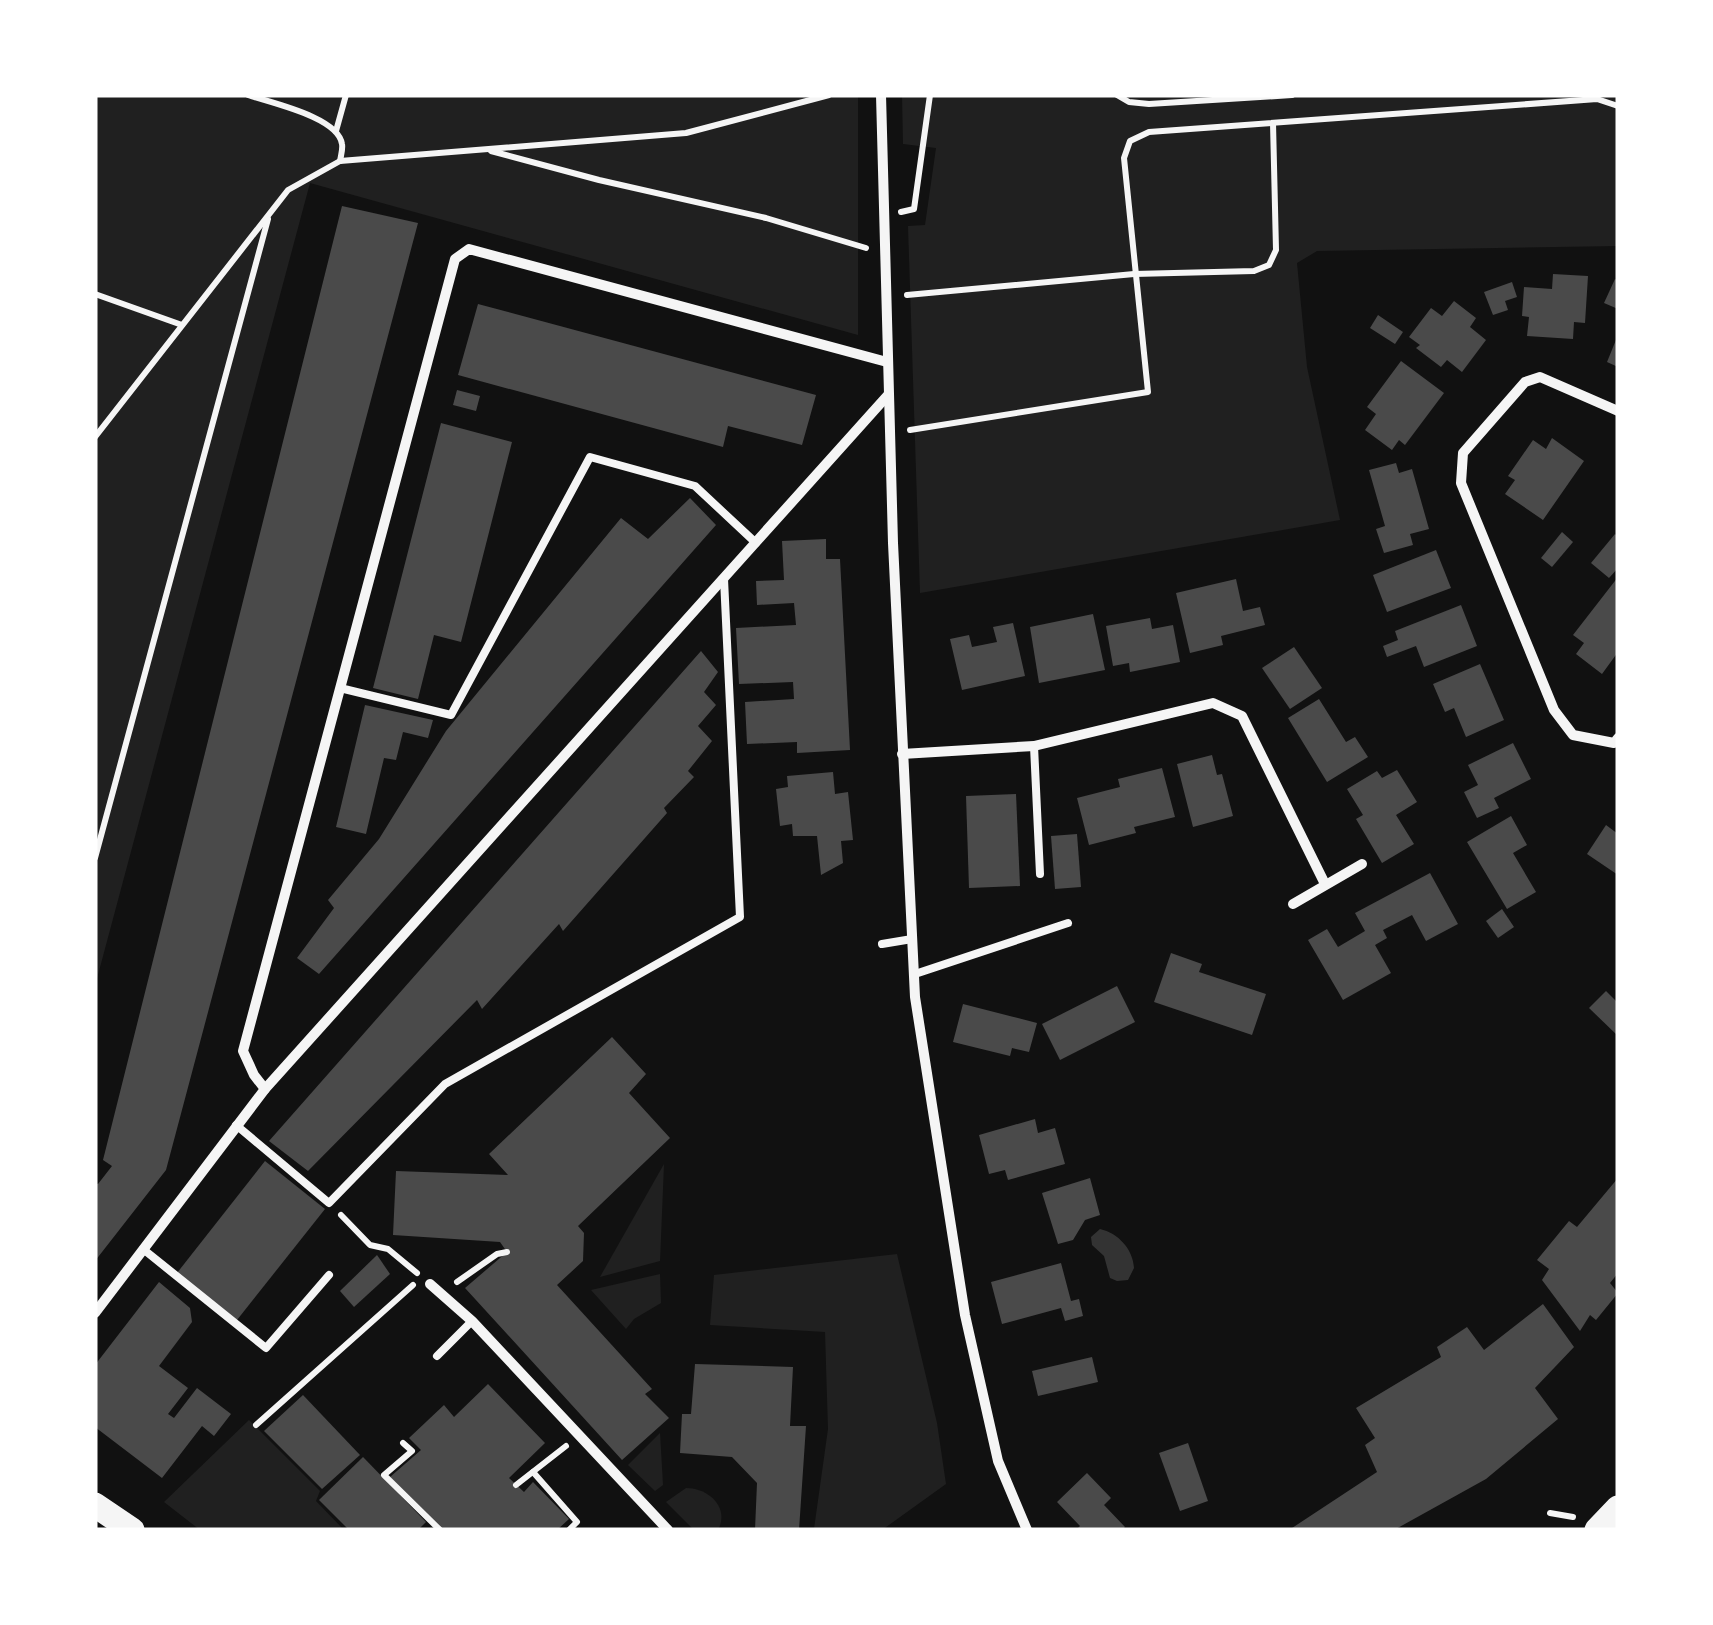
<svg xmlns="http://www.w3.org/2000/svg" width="1713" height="1625" viewBox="0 0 1713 1625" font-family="'DM Sans',sans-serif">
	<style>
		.green { fill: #202020 }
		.water { fill: #333 }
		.building { fill: #4a4a4a }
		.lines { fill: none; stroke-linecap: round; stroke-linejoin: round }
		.path { stroke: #f5f5f5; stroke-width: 6 }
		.service { stroke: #f5f5f5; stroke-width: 8 }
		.minor { stroke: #f5f5f5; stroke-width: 10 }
		.primary { stroke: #f5f5f5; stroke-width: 25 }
	</style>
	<rect width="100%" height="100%" fill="#111"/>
	<g class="green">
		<polygon points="95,95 858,95 858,335 310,183 95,986"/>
		<polygon points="902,95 1618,95 1618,246 1317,251 1297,263 1307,367 1340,520 920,593 908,226 925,225 936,148 903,144"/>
		<polygon points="664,1164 660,1261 600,1277"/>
		<polygon points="897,1254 937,1423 946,1484 882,1530 814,1529 828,1429 825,1332 710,1325 714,1275"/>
		<polygon points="660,1274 661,1303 634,1319 626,1329 591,1290"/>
		<polygon points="249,1420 320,1491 316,1501 344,1530 200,1530 164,1502"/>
		<polygon points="660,1433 663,1485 655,1491 628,1465"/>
		<path d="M686 1488C708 1488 730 1507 718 1530H694L666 1502Z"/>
	</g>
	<path class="water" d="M1100 1229C1118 1233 1133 1249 1134 1268L1128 1280 1117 1281 1110 1278 1104 1256 1092 1245 1091 1237Z"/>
	<g class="building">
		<polygon points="342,206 418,223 166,1170 95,1261 95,1183 98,1184 112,1166 103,1160"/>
		<polygon points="1553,274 1588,276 1585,323 1574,322 1573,339 1527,336 1529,317 1522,316 1524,287 1552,289"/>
		<polygon points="1615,279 1618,281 1618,309 1604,303"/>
		<polygon points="1512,282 1517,297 1505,301 1508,310 1493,315 1484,292"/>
		<polygon points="1454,301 1476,318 1470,327 1486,340 1462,372 1447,360 1441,367 1416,348 1420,345 1409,337 1431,308 1442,316"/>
		<polygon points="478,304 816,395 802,445 728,426 723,447 458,375"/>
		<polygon points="1378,315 1403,332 1395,344 1370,328"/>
		<polygon points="1618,335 1618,367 1607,362"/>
		<polygon points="1401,361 1444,393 1405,445 1399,440 1392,450 1365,430 1376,414 1367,407"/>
		<polygon points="457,390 480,396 476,411 453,405"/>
		<polygon points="441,423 512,442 461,642 434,635 418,699 373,688"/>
		<polygon points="1552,438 1584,461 1543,520 1505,494 1515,480 1508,476 1533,440 1546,449"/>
		<polygon points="1396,463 1399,473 1412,469 1429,529 1410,534 1413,545 1384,553 1376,529 1385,526 1369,470"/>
		<polygon points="690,498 716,525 319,974 297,958 334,908 328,900 379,839 446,731 621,518 648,539"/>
		<polygon points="1562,532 1573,542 1552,567 1541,558"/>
		<polygon points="1615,534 1618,537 1618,568 1609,578 1591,563"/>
		<polygon points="826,539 826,559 840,559 850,750 797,753 797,742 747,744 745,702 794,699 793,682 739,684 736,628 796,625 794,603 757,605 756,581 784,580 782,541"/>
		<polygon points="1436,550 1451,588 1387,612 1373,575"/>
		<polygon points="1618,577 1618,652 1602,674 1576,654 1584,643 1573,635"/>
		<polygon points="1236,579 1243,611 1260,607 1265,625 1221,636 1223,645 1190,653 1176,593"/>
		<polygon points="1461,605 1477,646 1424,667 1416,646 1387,657 1383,646 1398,640 1395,631"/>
		<polygon points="1093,614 1105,670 1039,683 1030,627"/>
		<polygon points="1150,618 1152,629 1173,625 1180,662 1130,672 1129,663 1113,666 1106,626"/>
		<polygon points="1013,623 1025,676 962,690 950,639 969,635 972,647 997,642 993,627"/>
		<polygon points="1294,647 1322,688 1290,709 1262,668"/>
		<polygon points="701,651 718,672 704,692 716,705 698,726 712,741 688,771 694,777 664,808 667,813 563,931 559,924 482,1009 477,1000 308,1171 269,1141"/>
		<polygon points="1480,664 1504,720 1466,737 1454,708 1445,712 1433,684"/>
		<polygon points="1319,699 1346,742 1355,737 1368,757 1327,782 1288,718"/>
		<polygon points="365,705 433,720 428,738 403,732 396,760 384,758 366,834 336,827"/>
		<polygon points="1513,743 1531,779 1494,798 1499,808 1477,818 1464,792 1478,785 1468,765"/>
		<polygon points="1212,755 1217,775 1222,774 1233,816 1193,827 1177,764"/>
		<polygon points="1162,768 1175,817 1134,827 1136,833 1089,845 1077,798 1120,787 1118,779"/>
		<polygon points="1397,770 1417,802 1396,815 1414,844 1382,863 1356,819 1363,815 1347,789 1377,771 1382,778"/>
		<polygon points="833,772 835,794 848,792 853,840 841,841 843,863 821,875 817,836 793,836 792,824 780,826 776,789 788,787 787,776"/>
		<polygon points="1016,794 1020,886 969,888 966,796"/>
		<polygon points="1511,816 1527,845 1513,853 1536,892 1507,909 1467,842"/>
		<polygon points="1606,825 1618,834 1618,875 1587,854"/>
		<polygon points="1077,834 1081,887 1055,889 1051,836"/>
		<polygon points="1430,873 1458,924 1426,941 1412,915 1383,930 1387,938 1375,945 1391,973 1343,1000 1308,940 1327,929 1338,947 1365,931 1355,913"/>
		<polygon points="1502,909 1514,927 1498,938 1486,921"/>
		<polygon points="1171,953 1202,964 1199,972 1266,994 1252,1035 1154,1002"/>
		<polygon points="1117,986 1135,1022 1060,1060 1042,1024"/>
		<polygon points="1606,991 1618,1003 1618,1036 1589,1008"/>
		<polygon points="963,1004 1037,1023 1029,1052 1012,1048 1010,1056 953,1042"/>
		<polygon points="612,1037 646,1074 629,1093 670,1138 578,1226 584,1233 583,1261 557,1285 652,1389 645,1394 669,1418 622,1460 465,1288 507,1252 500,1242 393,1235 396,1171 508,1175 489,1154"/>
		<polygon points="1035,1119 1038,1133 1055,1128 1065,1164 1008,1180 1005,1170 989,1174 979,1135"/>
		<polygon points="265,1161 325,1209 237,1320 177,1273"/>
		<polygon points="1090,1178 1100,1215 1085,1220 1073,1240 1058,1244 1042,1193"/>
		<polygon points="1618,1178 1618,1273 1610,1283 1618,1293 1596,1320 1590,1315 1580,1331 1542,1280 1549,1269 1537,1260 1569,1221 1577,1227"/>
		<polygon points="377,1255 390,1274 354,1307 340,1291"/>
		<polygon points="1061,1263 1071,1301 1079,1299 1083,1316 1065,1321 1061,1308 1002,1324 991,1282"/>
		<polygon points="159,1282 190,1308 192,1322 159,1366 188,1388 168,1414 174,1418 197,1388 231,1414 214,1436 202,1426 162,1478 95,1427 95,1365"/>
		<polygon points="1543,1304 1574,1347 1535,1388 1558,1419 1486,1479 1394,1530 1289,1530 1377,1472 1365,1445 1375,1438 1356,1408 1441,1357 1437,1347 1467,1327 1484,1350"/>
		<polygon points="1092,1357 1098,1382 1038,1396 1032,1371"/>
		<polygon points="695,1364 793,1367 790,1426 806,1426 799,1530 755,1530 757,1483 732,1457 680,1453 682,1414 691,1414"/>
		<polygon points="488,1384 545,1443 509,1478 524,1492 533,1482 569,1519 557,1530 442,1530 390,1477 421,1450 409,1438 444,1405 454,1417"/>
		<polygon points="303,1395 360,1455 322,1489 264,1431"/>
		<polygon points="1188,1443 1208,1501 1180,1511 1159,1453"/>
		<polygon points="363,1457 426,1522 418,1530 349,1530 319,1500"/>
		<polygon points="1087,1473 1111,1498 1104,1505 1125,1527 1122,1530 1076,1530 1080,1526 1057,1502"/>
	</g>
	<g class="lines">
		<g class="path">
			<path d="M248 95C271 103 338 117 342 144 343 149 341 155 340 161"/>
			<polyline points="1117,95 1129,102 1149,104 1292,95"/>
			<polyline points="336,131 346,95"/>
			<polyline points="491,151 599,180 766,218 866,248"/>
			<polyline points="901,212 914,209 930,95"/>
			<polyline points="95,294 182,325"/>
			<polyline points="907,295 1134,274 1254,271 1269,265 1276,250 1273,123"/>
			<polyline points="910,430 1148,392 1124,158 1130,141 1149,132 1597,99 1618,106"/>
			<polyline points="95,437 288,190 340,161 686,133 829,95"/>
			<polyline points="95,858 268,219"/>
			<polyline points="341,1215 370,1245 388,1249 417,1273"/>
			<polyline points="457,1282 497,1254 507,1252"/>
			<polyline points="256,1425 413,1285"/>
			<polyline points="403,1443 412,1451 384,1475 440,1530"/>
			<polyline points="533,1472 577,1522 569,1530"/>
			<polyline points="516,1485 566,1446"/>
			<polyline points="1550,1513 1573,1517"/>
		</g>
		<g class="service">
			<polyline points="340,688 451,715 590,457 695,486 756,543"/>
			<polyline points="1034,746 1040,874"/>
			<polyline points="882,944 912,939"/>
			<polyline points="915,974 1068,923"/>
			<polyline points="236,1125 329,1203 445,1084 740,917 724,579"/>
			<polyline points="143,1249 266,1348 329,1275"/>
			<polyline points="437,1356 472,1321"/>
		</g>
		<g class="minor">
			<polyline points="881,95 893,543 915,997 965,1315 998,1461 1027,1530"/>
			<polyline points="1618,411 1540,377 1525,382 1463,453 1461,483 1554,710 1573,735 1614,743 1618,738"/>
			<polyline points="902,754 1034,746 1213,703 1242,716 1325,884"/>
			<polyline points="1293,904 1362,864"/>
			<polyline points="265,1089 254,1075 243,1051 455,259 469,249 887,362"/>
			<polyline points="430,1284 472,1321 668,1530"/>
			<polyline points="95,1313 265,1089 888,395"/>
		</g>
		<g class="primary">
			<polyline points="95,1505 132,1530"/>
			<polyline points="1597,1530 1618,1508"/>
		</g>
	</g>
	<rect width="1713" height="1625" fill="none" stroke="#ffffff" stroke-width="195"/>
</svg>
